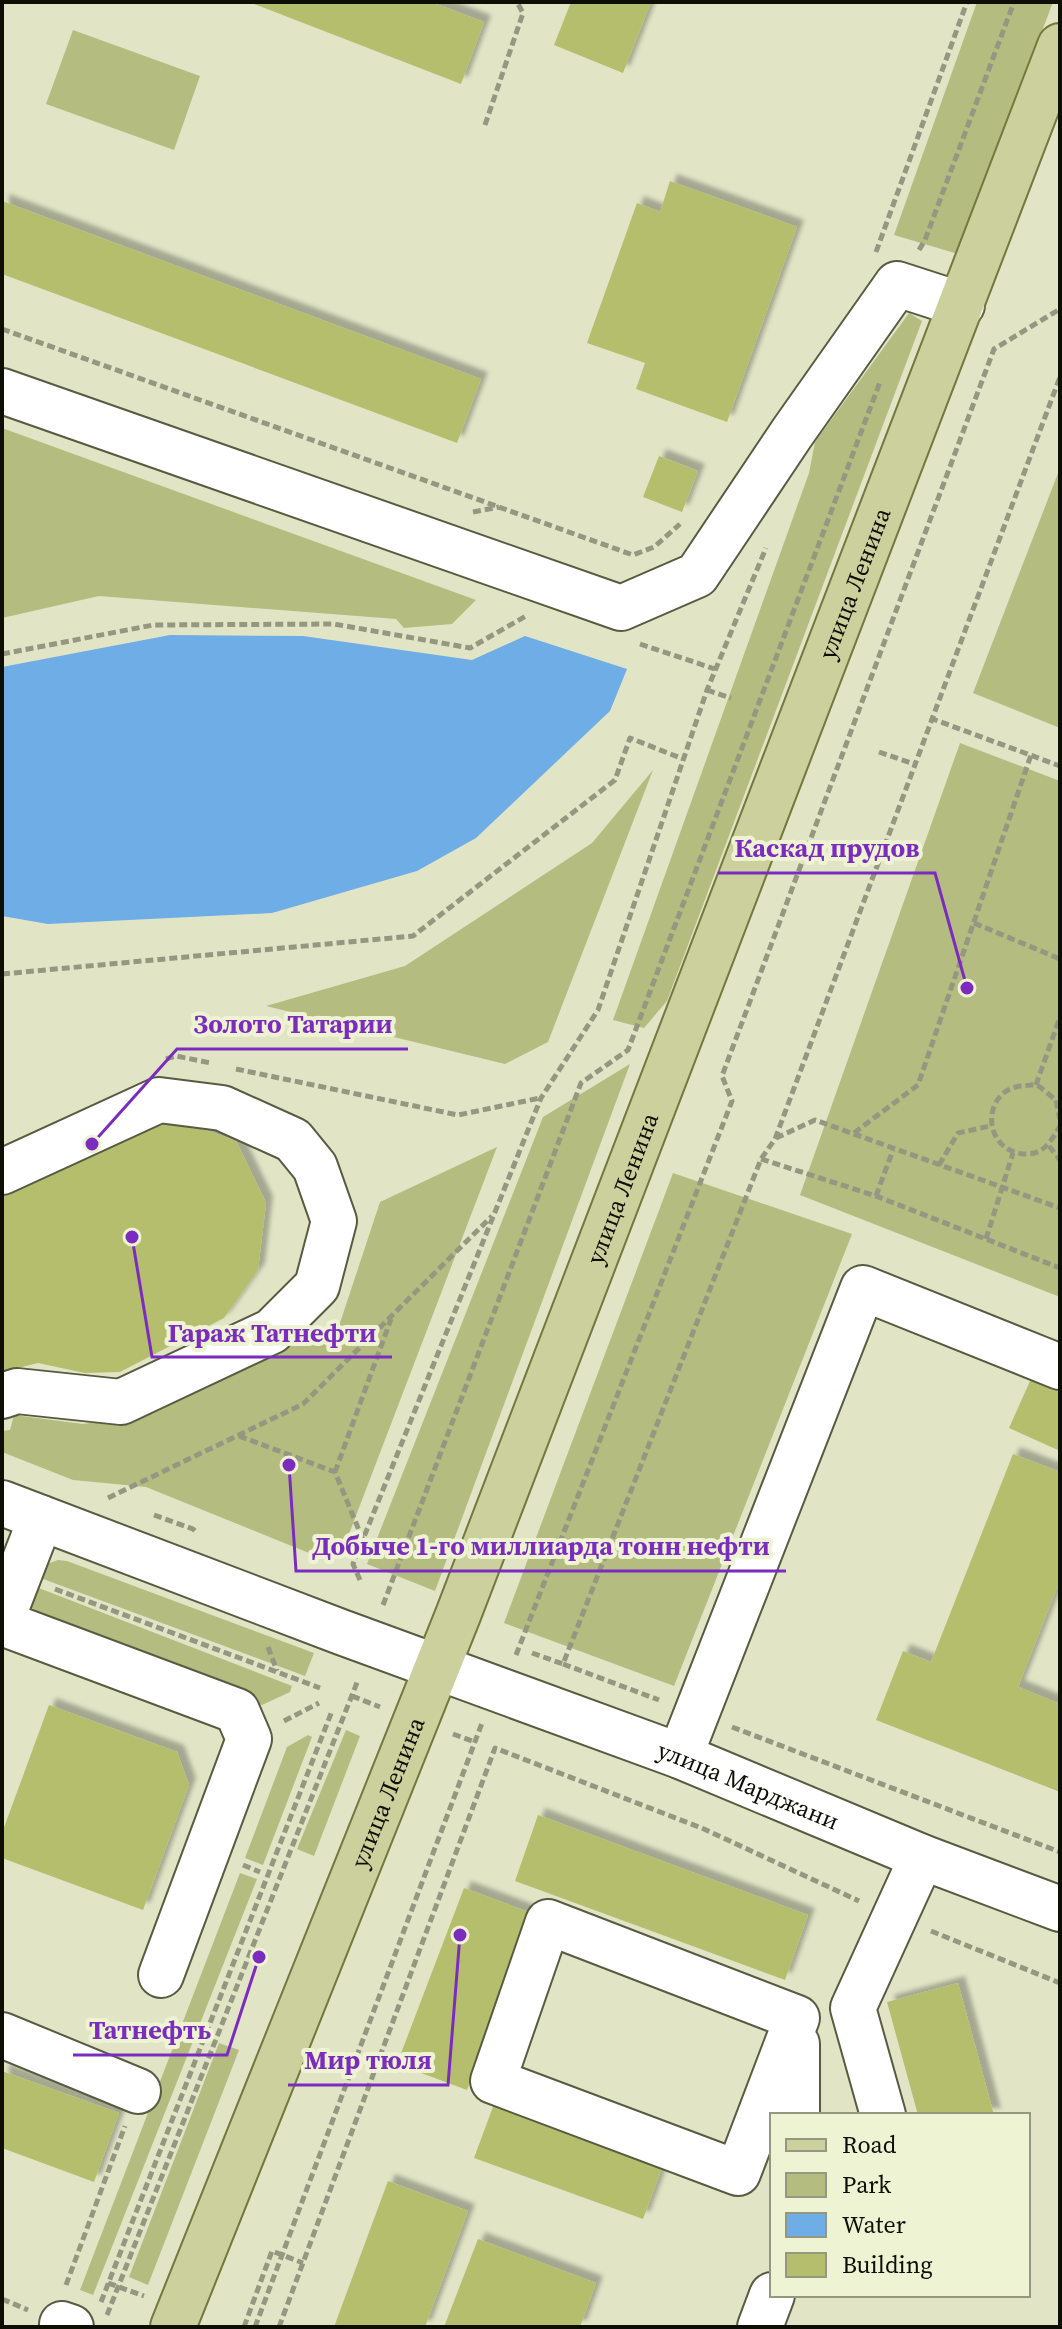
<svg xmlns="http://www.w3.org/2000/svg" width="1062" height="2329" viewBox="0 0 1062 2329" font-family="'Source Serif 4',serif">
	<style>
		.green { fill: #b5bc7f }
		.water { fill: #6eade6 }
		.building { fill: #b5be6d; filter: url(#shadow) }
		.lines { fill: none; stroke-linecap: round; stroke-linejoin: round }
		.minor-casing { stroke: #585b41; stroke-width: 48 }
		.major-casing { stroke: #72783e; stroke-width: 48 }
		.path { stroke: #949880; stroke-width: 5; stroke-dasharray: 8 4; stroke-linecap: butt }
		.minor { stroke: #fff; stroke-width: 44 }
		.major { stroke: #cbd09d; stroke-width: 44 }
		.labels { text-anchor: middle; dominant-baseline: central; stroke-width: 8; stroke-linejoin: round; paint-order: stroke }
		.street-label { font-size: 24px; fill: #0d0f05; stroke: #eef3d3 }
		.leader { fill: none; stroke: #7b2cbf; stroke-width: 3 }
		.callout-dot { fill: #7b2cbf; stroke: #eef3d3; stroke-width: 3 }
		.callout-label { font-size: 26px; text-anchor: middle; font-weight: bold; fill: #7b2cbf; stroke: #eef3d3; stroke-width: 8; stroke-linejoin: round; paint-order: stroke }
	</style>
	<defs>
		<filter id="shadow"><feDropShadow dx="7" dy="-7" stdDeviation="2" flood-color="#0004"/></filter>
	</defs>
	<rect width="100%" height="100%" fill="#e1e5c6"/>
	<g class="green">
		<polygon points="977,2 1053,2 958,254 894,235"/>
		<polygon points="73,30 200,76 174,150 46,104"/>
		<polygon points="909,313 922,321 667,1001 644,1028 613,1020 809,473 815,442"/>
		<polygon points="2,428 476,600 452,624 404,628 396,619 99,596 2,618"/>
		<polygon points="1060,468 1060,728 973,693"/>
		<polygon points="960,743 1060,781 1060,1297 800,1195"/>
		<polygon points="653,770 548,1042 505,1064 266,1006 405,966 592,843"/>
		<polygon points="630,1064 435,1591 367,1564 543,1117"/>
		<polygon points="497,1147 344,1547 314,1555 146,1487 73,1480 2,1452 2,1431 10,1430 14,1415 83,1424 154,1413 340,1323 380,1202"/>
		<polygon points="673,1173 852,1234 674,1686 504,1623"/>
		<polygon points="58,1560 67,1561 314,1653 305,1676 35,1576 41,1566"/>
		<polygon points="31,1585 292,1686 290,1692 262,1705 43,1617 30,1606"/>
		<polygon points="346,1730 360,1736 314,1856 297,1849"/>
		<polygon points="308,1735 312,1737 263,1865 245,1858 287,1747"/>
		<polygon points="240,1873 257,1879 93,2295 80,2290"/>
		<polygon points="219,2043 239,2050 148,2285 129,2277"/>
	</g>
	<polygon class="water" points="170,635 303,636 472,660 525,636 627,669 610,711 476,838 417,871 272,913 48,924 2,916 2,667"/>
	<g class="building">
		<polygon points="249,2 431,2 484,22 461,84"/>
		<polygon points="571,2 651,2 623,73 554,45"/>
		<polygon points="670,181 797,227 727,422 636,389 645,363 587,343 637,203 660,212"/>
		<polygon points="2,201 481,379 457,443 2,274"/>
		<polygon points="659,456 698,471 682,512 643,497"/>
		<polygon points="157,1113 236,1141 266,1203 258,1270 224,1318 120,1372 85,1373 38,1363 2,1372 2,1193"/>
		<polygon points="1035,1370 1060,1382 1060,1451 1009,1428"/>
		<polygon points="1013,1454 1060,1472 1060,1580 1018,1687 1060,1704 1060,1792 876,1720 903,1651 931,1662"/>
		<polygon points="49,1705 177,1752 189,1785 143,1910 2,1858 2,1833"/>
		<polygon points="538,1815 808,1915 785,1980 515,1881"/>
		<polygon points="464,1888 534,1914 467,2090 397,2064"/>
		<polygon points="958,1983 994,2115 918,2115 887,2002"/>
		<polygon points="2,2071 119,2113 94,2182 2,2148"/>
		<polygon points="497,2096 666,2157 643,2219 474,2158"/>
		<polygon points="388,2181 468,2211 425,2327 334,2327"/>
		<polygon points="478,2239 596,2283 580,2327 444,2327"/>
	</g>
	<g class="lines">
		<defs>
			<g id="minor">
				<polyline points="2,391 621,608 697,575 792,433 897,284 962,305"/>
				<polyline points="2,1172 159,1100 222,1108 293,1140 315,1167 334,1221 317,1286 272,1331 121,1402 17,1391 2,1396"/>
				<path id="s1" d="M2 1503 341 1632 680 1756 922 1857 1060 1909"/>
				<polyline points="2,1619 41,1518"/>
				<polyline points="2,1623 237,1711 249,1739 161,1975"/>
				<polyline points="680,1756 863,1288 1060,1367"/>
				<polygon points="548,1922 797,2018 738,2173 493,2081"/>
				<polyline points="2,2035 138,2091"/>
				<polyline points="797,2115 797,2044"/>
				<polyline points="883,2115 853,2008 922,1857"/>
				<polyline points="62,2324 71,2327"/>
				<polyline points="760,2327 772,2295"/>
			</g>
			<g id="major">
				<path id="s2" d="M173 2327 458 1615 1060 46"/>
			</g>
		</defs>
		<use href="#minor" class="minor-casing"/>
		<use href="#major" class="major-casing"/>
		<g class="path">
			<polyline points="485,125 523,13 517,2"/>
			<polyline points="919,250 925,240 1014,2"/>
			<polyline points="876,252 967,2"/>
			<polyline points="2,329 633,555 654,547 680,524"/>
			<polyline points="473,512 499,507"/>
			<polyline points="640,644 715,669"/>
			<polyline points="2,654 153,625 334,624 470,648 526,616"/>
			<polyline points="707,690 731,698"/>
			<polyline points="930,718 1060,766"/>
			<polyline points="879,752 914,764"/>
			<polyline points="974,923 1060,959"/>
			<polyline points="2,974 413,936 615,780 630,738 683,759"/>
			<polyline points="166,1059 176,1056 211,1063"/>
			<polyline points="236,1069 458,1115 540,1098"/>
			<polyline points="1036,1085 1060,1017"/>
			<path d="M1060 1120 1056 1100C1050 1096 1042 1087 1036 1085 1032 1084 1027 1086 1023 1086 982 1088 980 1150 1024 1154 1044 1155 1051 1141 1060 1126"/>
			<polyline points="854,1133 918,1085 1031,755"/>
			<polyline points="776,1138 815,1120 1060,1208"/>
			<polyline points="1049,1146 1060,1160"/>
			<polyline points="761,1159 876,1196 1060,1268"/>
			<polyline points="939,1165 958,1133 990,1126"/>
			<polyline points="876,1196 893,1150"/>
			<polyline points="986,1239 1013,1153"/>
			<polyline points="239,1436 335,1472 363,1540"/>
			<polyline points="335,1472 391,1319"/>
			<polyline points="108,1498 303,1404 492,1216"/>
			<polyline points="154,1515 193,1529 196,1532"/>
			<polyline points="360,1580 353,1564 541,1098 598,1010 707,690 766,548"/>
			<polyline points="55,1589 320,1688"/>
			<polyline points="383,1605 581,1083 628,1050 880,382"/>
			<polyline points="268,1647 277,1671"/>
			<polyline points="532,1653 563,1664 761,1159 775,1139 1060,377"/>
			<polyline points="516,1655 732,1101 722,1076 994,349 1060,309"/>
			<polyline points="563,1664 659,1700"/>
			<polyline points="352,1696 380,1707"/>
			<polyline points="284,1721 319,1703"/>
			<polyline points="732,1727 1060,1852"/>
			<polyline points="453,1734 475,1742"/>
			<polyline points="243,1865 260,1872"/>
			<polyline points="931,1931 1060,1983"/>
			<polyline points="108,2283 144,2296"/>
			<polyline points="66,2285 125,2126"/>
			<polyline points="2,2299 28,2310"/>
			<polyline points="101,2302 332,1711"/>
			<polyline points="107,2315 358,1680"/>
			<polyline points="244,2327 272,2251 303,2263"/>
			<polyline points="255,2327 482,1723"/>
			<polyline points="279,2327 495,1748 704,1829 859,1901"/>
		</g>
		<use href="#minor" class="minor"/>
		<use href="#major" class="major"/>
	</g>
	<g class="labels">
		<g class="street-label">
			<text stroke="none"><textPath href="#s2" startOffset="1872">улица Ленина</textPath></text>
			<text stroke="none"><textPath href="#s2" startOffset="1224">улица Ленина</textPath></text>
			<text stroke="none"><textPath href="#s1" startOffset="798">улица Марджани</textPath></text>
			<text stroke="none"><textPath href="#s2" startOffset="576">улица Ленина</textPath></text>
		</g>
	</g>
	<path class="leader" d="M967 988L935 873H718M92 1144L177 1049H408M132 1237L152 1357H392M289 1465L296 1571H786M259 1957L227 2055H73M460 1935L448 2085H288"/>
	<g class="callout-dot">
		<circle cx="967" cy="988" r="8"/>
		<circle cx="92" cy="1144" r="8"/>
		<circle cx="132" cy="1237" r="8"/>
		<circle cx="289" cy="1465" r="8"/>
		<circle cx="259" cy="1957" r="8"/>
		<circle cx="460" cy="1935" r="8"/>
	</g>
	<g class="callout-label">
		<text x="827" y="857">Каскад прудов</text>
		<text x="293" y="1033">Золото Татарии</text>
		<text x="272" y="1342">Гараж Татнефти</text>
		<text x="541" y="1555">Добыче 1-го миллиарда тонн нефти</text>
		<text x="150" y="2039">Татнефть</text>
		<text x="368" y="2069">Мир тюля</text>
	</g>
	<rect width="1062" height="2329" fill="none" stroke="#0d0f05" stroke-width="8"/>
	<rect x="770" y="2113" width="260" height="184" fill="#eef3d3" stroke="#949881" stroke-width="2"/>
	<rect x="786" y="2139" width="40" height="12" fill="#cbd09d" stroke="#949881" stroke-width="2"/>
	<text x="842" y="2153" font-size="24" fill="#0d0f05">Road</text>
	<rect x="786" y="2173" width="40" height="24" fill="#b5bc7f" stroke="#949881" stroke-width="2"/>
	<text x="842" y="2193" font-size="24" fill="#0d0f05">Park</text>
	<rect x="786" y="2213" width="40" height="24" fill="#6eade6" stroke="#949881" stroke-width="2"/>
	<text x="842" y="2233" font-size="24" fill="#0d0f05">Water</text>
	<rect x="786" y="2253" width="40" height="24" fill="#b5be6d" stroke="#949881" stroke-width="2"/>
	<text x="842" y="2273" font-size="24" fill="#0d0f05">Building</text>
</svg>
